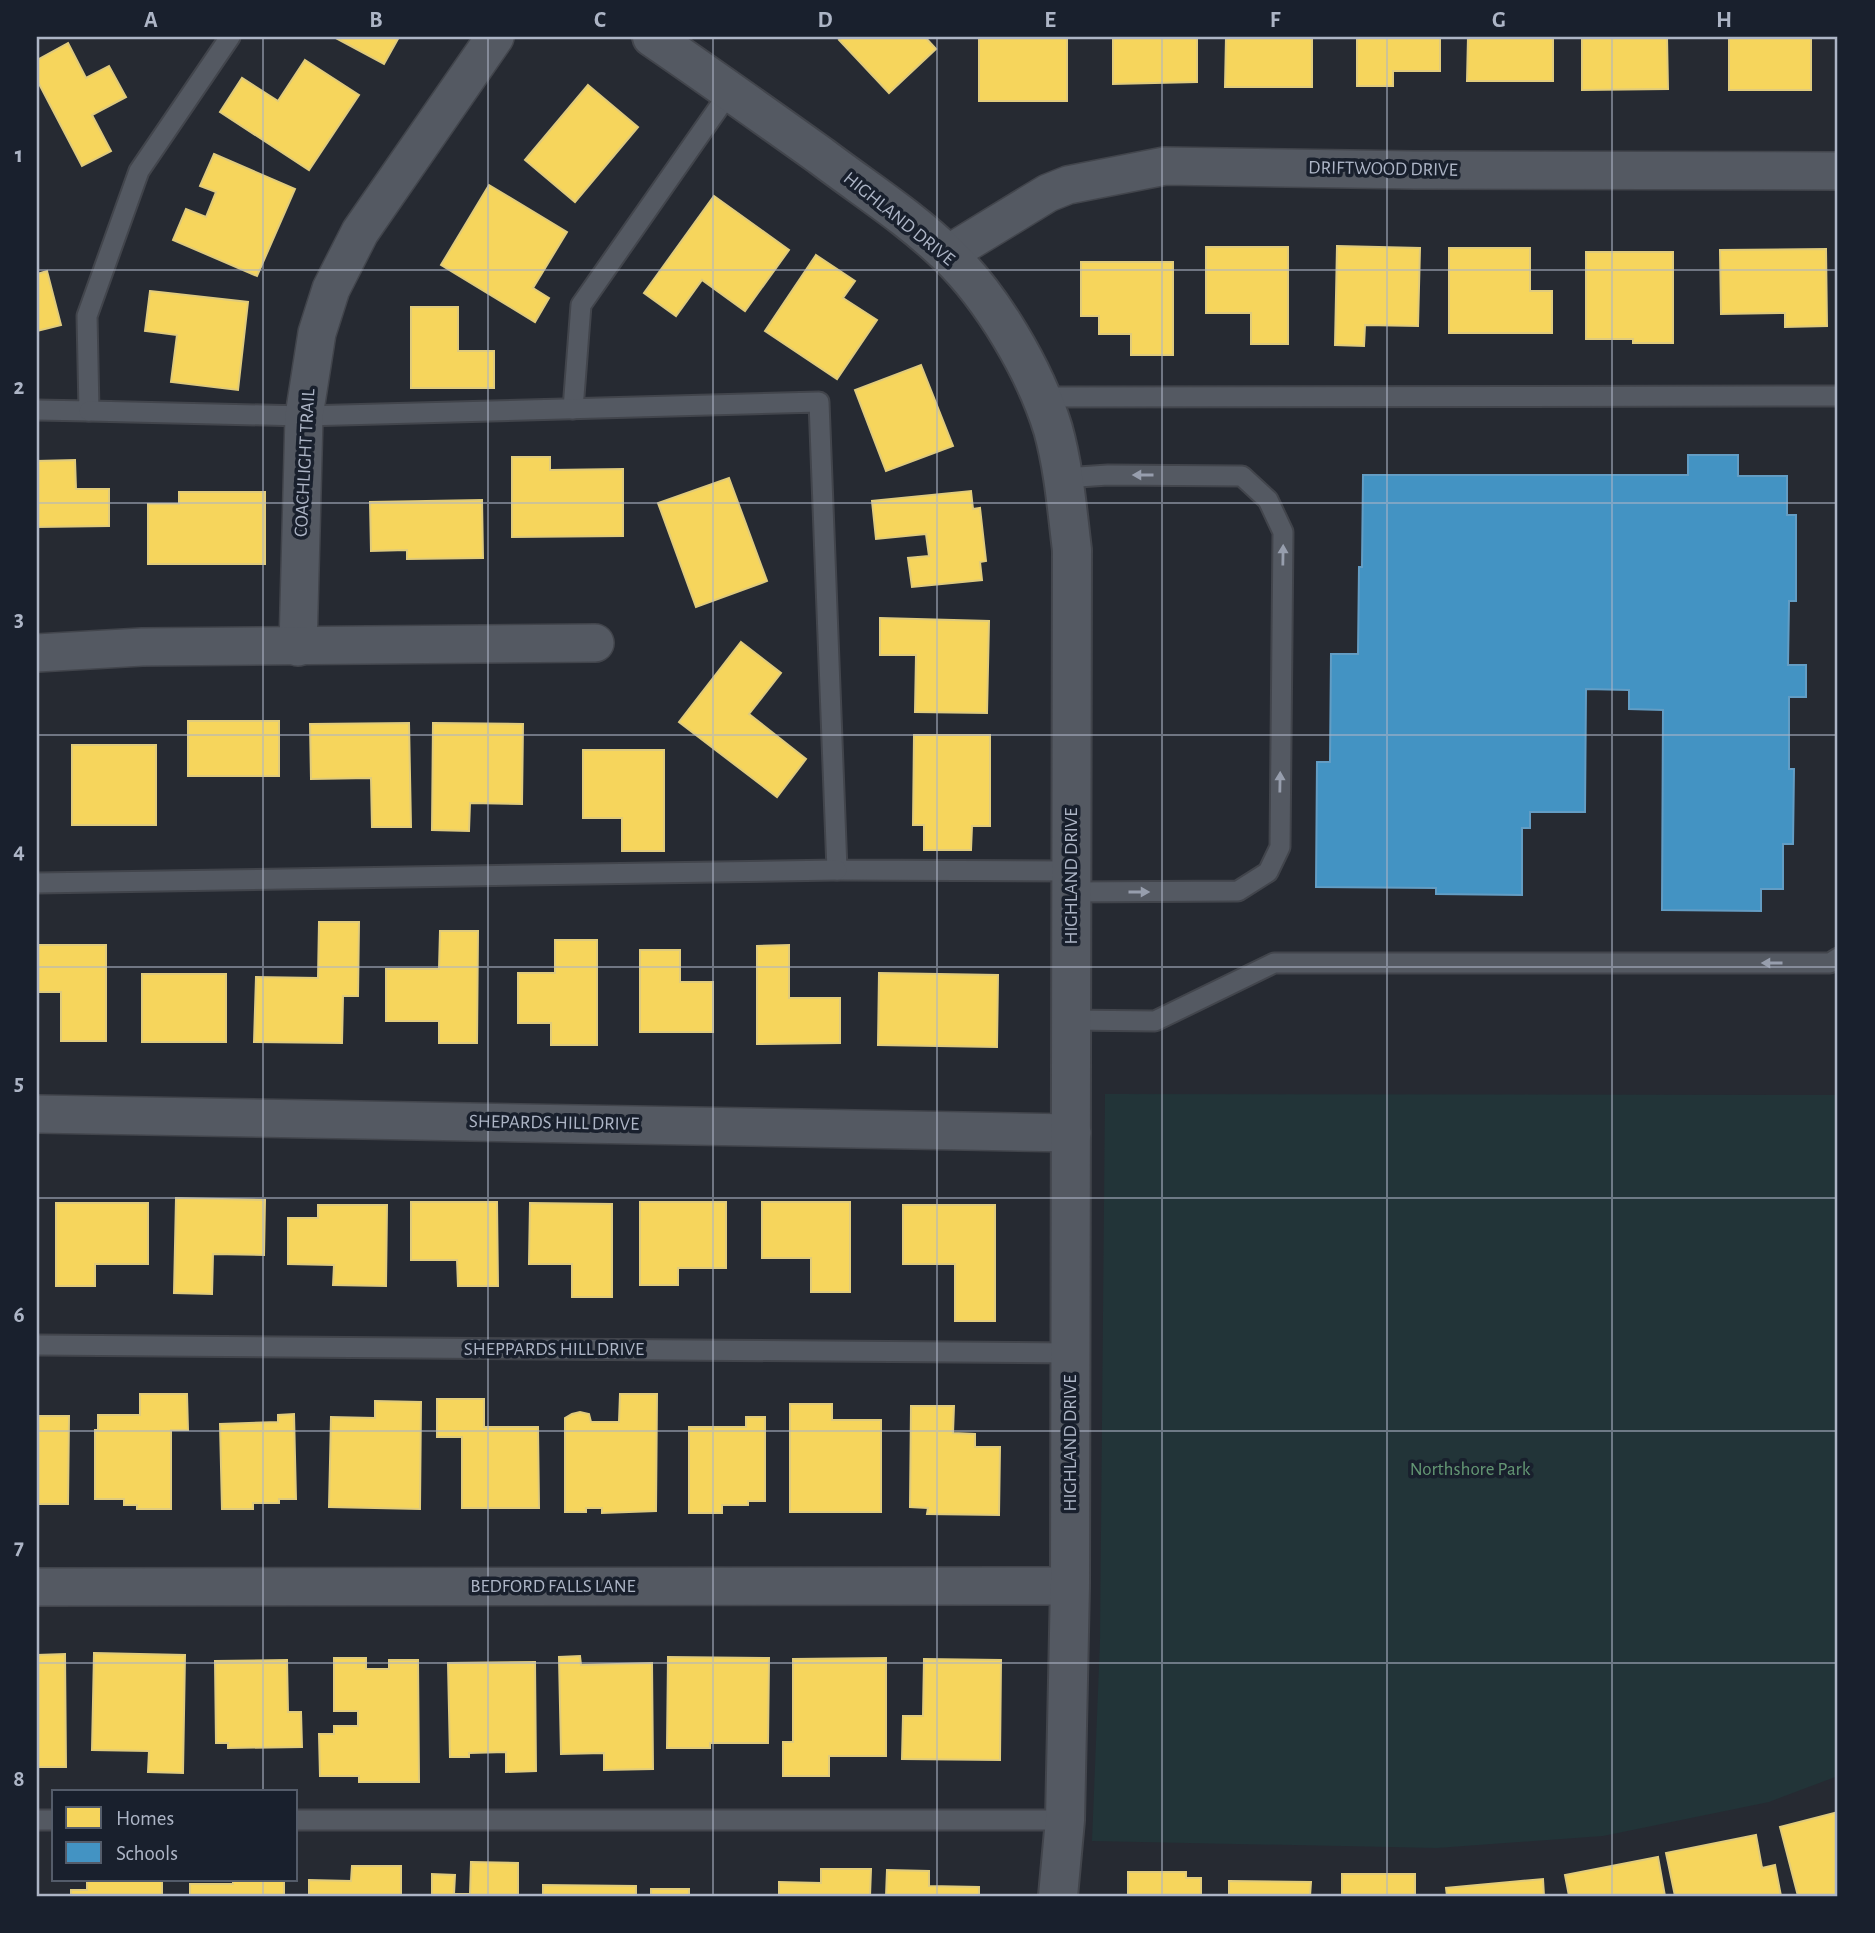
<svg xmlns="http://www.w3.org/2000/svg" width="1875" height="1933" viewBox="0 0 1875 1933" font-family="'Alegreya Sans',sans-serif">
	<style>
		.green { fill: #223438 }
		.homes { fill: #f6d55c; stroke: #e0cb7c; stroke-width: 2 }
		.schools { fill: #4393c3; stroke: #639dc4; stroke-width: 2 }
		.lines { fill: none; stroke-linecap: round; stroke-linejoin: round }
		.service-casing { stroke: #42454c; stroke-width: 23 }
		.minor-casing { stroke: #42454c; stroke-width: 40 }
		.tertiary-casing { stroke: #42454c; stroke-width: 42 }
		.service { stroke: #545962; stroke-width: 19 }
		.minor { stroke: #545962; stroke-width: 37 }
		.tertiary { stroke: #545962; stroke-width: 38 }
		.oneway { fill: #979ead }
		.grid { fill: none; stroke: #adb5c6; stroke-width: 2; stroke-opacity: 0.55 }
		.labels { text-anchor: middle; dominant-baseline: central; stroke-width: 7; stroke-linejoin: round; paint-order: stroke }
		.street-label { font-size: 19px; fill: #adb5c6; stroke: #19202d }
		.park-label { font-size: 19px; fill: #649774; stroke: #19202d }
		.neatline { fill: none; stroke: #adb5c6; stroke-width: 2.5 }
		.grid-label { font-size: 23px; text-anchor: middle; font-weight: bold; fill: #adb5c6 }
	</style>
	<rect width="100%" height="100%" fill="#262a32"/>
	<polygon class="green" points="1105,1094 1838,1095 1838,1776 1769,1802 1603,1836 1437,1848 1092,1841 1100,1641"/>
	<g class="homes">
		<polygon points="334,37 399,37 384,64"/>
		<polygon points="843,37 925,37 936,49 889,93 839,40"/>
		<rect x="979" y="37" width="88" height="64"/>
		<polygon points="1113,37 1197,37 1197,82 1113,84"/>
		<polygon points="1226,37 1312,37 1312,87 1225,87"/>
		<polygon points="1357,37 1440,37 1440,71 1393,71 1393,86 1357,86"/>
		<polygon points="1468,37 1553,37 1553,81 1467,81"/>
		<polygon points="1582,37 1667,37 1668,89 1582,90"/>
		<rect x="1729" y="37" width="82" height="53"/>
		<polygon points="68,43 86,78 109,66 126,97 92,115 111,151 82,166 37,80 37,60"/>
		<polygon points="305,60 359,95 309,170 220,112 242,78 278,101"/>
		<polygon points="588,85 638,127 575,202 525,160"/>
		<polygon points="214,154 295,189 257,276 173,240 186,209 206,217 216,192 200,186"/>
		<polygon points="489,185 567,232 533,288 549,298 535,322 441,265"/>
		<polygon points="714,196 789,250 745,311 702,280 676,316 644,293"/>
		<polygon points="1337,246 1420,248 1418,326 1365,325 1364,346 1335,345"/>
		<polygon points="1206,247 1288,247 1288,344 1251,344 1251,313 1206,313"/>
		<polygon points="1449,248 1530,248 1530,291 1552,291 1552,333 1449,333"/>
		<polygon points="1826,249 1827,326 1785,327 1785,313 1721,314 1720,250"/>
		<polygon points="1586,252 1673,252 1673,343 1633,343 1633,339 1586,339"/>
		<polygon points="816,255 855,281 843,298 877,320 837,379 765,331"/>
		<polygon points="1081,262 1173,262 1173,355 1131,355 1131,334 1099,334 1099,316 1081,316"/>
		<polygon points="47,271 61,325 37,331 37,274"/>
		<polygon points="150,291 248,302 238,390 171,382 177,335 145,331"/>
		<polygon points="411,307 458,307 458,351 494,351 494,388 411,388"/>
		<polygon points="921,365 953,446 886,471 855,390"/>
		<polygon points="512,457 550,457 550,470 623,469 623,536 512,537"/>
		<polygon points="75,460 76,489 109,489 109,526 37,527 37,461"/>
		<polygon points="729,478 767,581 696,607 658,503"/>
		<polygon points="971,491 973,509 980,508 986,561 980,562 982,580 912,587 908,558 929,556 926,534 876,539 872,501"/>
		<polygon points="179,492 265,492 265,564 148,564 148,504 179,504"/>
		<polygon points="482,500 483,558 407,559 407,550 371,551 370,502"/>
		<polygon points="880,618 989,621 987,713 915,712 916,655 880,655"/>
		<polygon points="741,642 781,673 749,714 806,759 777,797 679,722"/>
		<rect x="188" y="721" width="91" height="55"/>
		<polygon points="409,723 411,827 372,827 371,778 311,779 310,724"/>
		<polygon points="433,723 523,724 522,804 470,803 469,831 432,830"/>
		<polygon points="914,735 990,735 990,826 972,826 971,850 924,850 924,825 913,825"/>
		<rect x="72" y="745" width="84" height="80"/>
		<polygon points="583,750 664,750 664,851 622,851 622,818 583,818"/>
		<polygon points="319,922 359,922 358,996 343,996 342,1043 254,1042 256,977 318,978"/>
		<polygon points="440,931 478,931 477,1043 439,1043 439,1021 386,1021 386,969 439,969"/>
		<polygon points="555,940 597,940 597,1045 551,1045 551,1023 518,1023 518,973 555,973"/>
		<polygon points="37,945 106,945 106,1041 61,1041 61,992 37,992"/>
		<polygon points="789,945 789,998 840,998 840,1043 757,1044 757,946"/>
		<polygon points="640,950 680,950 680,982 713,982 713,1032 640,1032"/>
		<polygon points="879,973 998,975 997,1047 878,1045"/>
		<rect x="142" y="974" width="84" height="68"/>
		<polygon points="176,1198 265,1200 264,1255 213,1254 212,1294 174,1293"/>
		<polygon points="411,1202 497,1202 498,1286 458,1286 457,1260 411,1260"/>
		<polygon points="640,1202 726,1202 726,1268 678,1268 678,1285 640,1285"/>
		<polygon points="762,1202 850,1202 850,1292 811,1292 811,1258 762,1258"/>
		<polygon points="56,1203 148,1203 148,1264 95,1264 95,1286 56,1286"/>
		<polygon points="530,1203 612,1204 612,1297 572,1297 572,1264 529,1264"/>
		<polygon points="318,1205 387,1205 386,1286 333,1285 334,1265 288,1264 288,1218 318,1218"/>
		<polygon points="903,1205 995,1205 995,1321 955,1321 955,1264 903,1264"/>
		<polygon points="140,1394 187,1394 188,1430 171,1430 171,1509 137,1509 137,1505 124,1505 124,1499 95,1499 95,1430 98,1430 98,1415 140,1415"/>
		<polygon points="620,1394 657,1394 656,1511 602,1513 602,1508 586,1508 586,1512 565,1512 565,1418 572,1414 580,1412 589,1414 591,1422 619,1422"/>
		<polygon points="437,1399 484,1399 484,1427 538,1427 539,1508 462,1508 462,1437 437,1437"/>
		<polygon points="375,1401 421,1402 420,1509 329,1507 331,1417 375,1418"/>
		<polygon points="790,1404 832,1404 832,1420 881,1420 881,1512 790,1512"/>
		<polygon points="911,1406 954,1406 953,1433 975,1434 975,1447 1000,1447 999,1515 927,1514 928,1508 910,1507"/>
		<polygon points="294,1414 296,1499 279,1499 279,1503 253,1503 253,1509 222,1509 220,1424 278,1422 278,1415"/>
		<polygon points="37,1416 69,1416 68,1504 37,1504"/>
		<polygon points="746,1417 765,1417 765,1501 748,1501 748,1505 722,1505 722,1513 689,1513 689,1427 746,1427"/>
		<polygon points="94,1653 185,1655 183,1773 148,1772 149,1751 92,1750"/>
		<polygon points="65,1654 66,1767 37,1767 37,1655"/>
		<polygon points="580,1656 581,1665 652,1663 653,1769 604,1770 604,1753 561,1754 559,1657"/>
		<polygon points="668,1657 769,1658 768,1743 710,1743 710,1748 667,1748"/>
		<polygon points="334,1658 366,1658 366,1669 389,1669 389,1660 418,1660 419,1782 359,1782 359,1776 320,1776 319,1734 334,1734 334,1726 358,1726 358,1711 334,1711"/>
		<polygon points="886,1658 886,1756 829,1756 829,1776 783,1776 783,1742 793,1742 793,1659"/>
		<polygon points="924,1659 1001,1660 1000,1760 902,1759 903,1716 923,1716"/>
		<polygon points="287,1660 288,1712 301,1712 302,1747 228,1748 228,1743 216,1743 215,1661"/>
		<polygon points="535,1662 536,1771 506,1772 506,1752 469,1753 469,1757 450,1757 448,1663"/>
		<polygon points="1838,1812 1838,1894 1835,1896 1798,1896 1780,1827"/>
		<polygon points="1756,1835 1762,1868 1775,1865 1781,1896 1675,1896 1666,1853"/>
		<polygon points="1658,1857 1665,1896 1569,1896 1565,1875"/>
		<polygon points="471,1862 518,1863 518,1896 432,1896 432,1874 455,1875 454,1894 470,1894"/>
		<polygon points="352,1866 401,1866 401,1896 309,1896 309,1880 351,1881"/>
		<polygon points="821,1869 871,1869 870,1896 779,1896 779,1882 821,1883"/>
		<polygon points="887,1870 929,1871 929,1886 979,1887 979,1896 886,1896"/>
		<polygon points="1128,1872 1186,1872 1186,1878 1201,1878 1201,1896 1128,1896"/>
		<rect x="1342" y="1874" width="73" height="22"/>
		<polygon points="87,1879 162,1881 162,1896 71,1896 71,1890 87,1890"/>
		<polygon points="233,1879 284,1879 284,1896 190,1896 190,1884 233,1884"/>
		<polygon points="1543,1879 1544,1896 1447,1896 1446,1888"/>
		<polygon points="1229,1881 1311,1882 1310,1896 1229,1896"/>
		<polygon points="543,1885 636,1886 636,1896 543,1896"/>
		<rect x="651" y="1889" width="38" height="7"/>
	</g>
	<polygon class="schools" points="1688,455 1738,455 1738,476 1787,476 1787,515 1796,515 1796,601 1789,601 1788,665 1806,665 1806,697 1789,697 1789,769 1794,769 1793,844 1783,844 1783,889 1761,889 1761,911 1662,910 1663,710 1629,709 1629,690 1586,689 1585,812 1530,812 1530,828 1522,828 1522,895 1436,894 1436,888 1316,887 1317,762 1330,762 1331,654 1358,654 1359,567 1362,567 1363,475 1688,475"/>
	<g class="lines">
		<defs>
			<g id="service">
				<polyline points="1040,397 1838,396"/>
				<polyline points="573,409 581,305 731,90"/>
				<polyline points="37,410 89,411 87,316 139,171 230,37"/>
				<polyline points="89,411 304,416 819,402 837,870 1071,871"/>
				<polyline points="1064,478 1108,475 1242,476 1268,500 1283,532 1280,847 1268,872 1238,891 1071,892"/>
				<polyline points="37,883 837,870"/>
				<polyline points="1071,1020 1155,1021 1274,963 1830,963 1838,958"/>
				<polyline points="37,1345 1071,1353"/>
				<polyline points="37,1820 54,1820"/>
				<polyline points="296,1820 1065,1820"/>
			</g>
			<g id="minor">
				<polyline points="948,254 1048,193 1068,185 1165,166 1414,170 1838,171"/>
				<polyline points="298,647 304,416 317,333 331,289 360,232 495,37"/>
				<polyline points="37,653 142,647 595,643"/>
				<polyline points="37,1114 1072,1133"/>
				<polyline points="37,1587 1070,1586"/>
			</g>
			<path id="tertiary" d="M652 37C709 76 765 116 821 156 863 188 909 217 947 254 992 297 1035 370 1053 429 1064 469 1067 509 1072 550L1070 1586 1065 1820 1058 1896"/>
		</defs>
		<use href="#service" class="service-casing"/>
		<use href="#minor" class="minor-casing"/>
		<use href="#tertiary" class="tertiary-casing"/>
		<use href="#service" class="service"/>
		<use href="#minor" class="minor"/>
		<use href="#tertiary" class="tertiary"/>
	</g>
	<defs><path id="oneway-solid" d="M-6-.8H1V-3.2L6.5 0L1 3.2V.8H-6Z" transform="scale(1.75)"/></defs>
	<g class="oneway">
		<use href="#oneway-solid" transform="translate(1143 475) rotate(-180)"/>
		<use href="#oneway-solid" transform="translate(1283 555) rotate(-89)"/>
		<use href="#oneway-solid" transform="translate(1280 782) rotate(-89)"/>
		<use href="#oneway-solid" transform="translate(1139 892)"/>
		<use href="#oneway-solid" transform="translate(1772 963) rotate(180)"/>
	</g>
	<path class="grid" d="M263 37V1791M488 37V1896M713 37V1896M937 37V1896M1162 37V1896M1387 37V1896M1612 37V1896M37 270H1838M37 503H1838M37 735H1838M37 967H1838M37 1198H1838M37 1431H1838M37 1663H1838M263 1879V1896"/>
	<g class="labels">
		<g class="street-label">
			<text transform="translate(1383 169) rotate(1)">DRIFTWOOD DRIVE</text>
			<text transform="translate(899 219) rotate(39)">HIGHLAND DRIVE</text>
			<text transform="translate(305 463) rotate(-87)">COACHLIGHT TRAIL</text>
			<text transform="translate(1071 876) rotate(-90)">HIGHLAND DRIVE</text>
			<text transform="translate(554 1123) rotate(1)">SHEPARDS HILL DRIVE</text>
			<text x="554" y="1349">SHEPPARDS HILL DRIVE</text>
			<text transform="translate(1070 1443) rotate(-90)">HIGHLAND DRIVE</text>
			<text x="553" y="1586">BEDFORD FALLS LANE</text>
		</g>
		<g class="park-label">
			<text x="1470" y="1469">Northshore Park</text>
		</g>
	</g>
	<rect width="1875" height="1933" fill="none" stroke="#19202d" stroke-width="77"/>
	<rect x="52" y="1790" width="245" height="91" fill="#19202d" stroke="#545c6a" stroke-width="2"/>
	<rect x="66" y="1807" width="35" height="21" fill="#f6d55c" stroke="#545c6a" stroke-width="2"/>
	<text x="116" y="1825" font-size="21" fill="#adb5c6">Homes</text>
	<rect x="66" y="1842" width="35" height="21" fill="#4393c3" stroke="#545c6a" stroke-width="2"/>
	<text x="116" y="1860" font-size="21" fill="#adb5c6">Schools</text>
	<rect x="38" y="38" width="1798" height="1857" class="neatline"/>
	<g class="grid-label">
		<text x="151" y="27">A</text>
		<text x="376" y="27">B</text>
		<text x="600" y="27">C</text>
		<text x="825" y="27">D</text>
		<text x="1050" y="27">E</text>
		<text x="1275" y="27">F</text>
		<text x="1499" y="27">G</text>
		<text x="1724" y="27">H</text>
		<text x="19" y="162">1</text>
		<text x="19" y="394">2</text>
		<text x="19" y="626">3</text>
		<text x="19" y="858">4</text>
		<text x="19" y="1090">5</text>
		<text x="19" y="1322">6</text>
		<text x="19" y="1554">7</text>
		<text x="19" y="1786">8</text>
	</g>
</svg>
